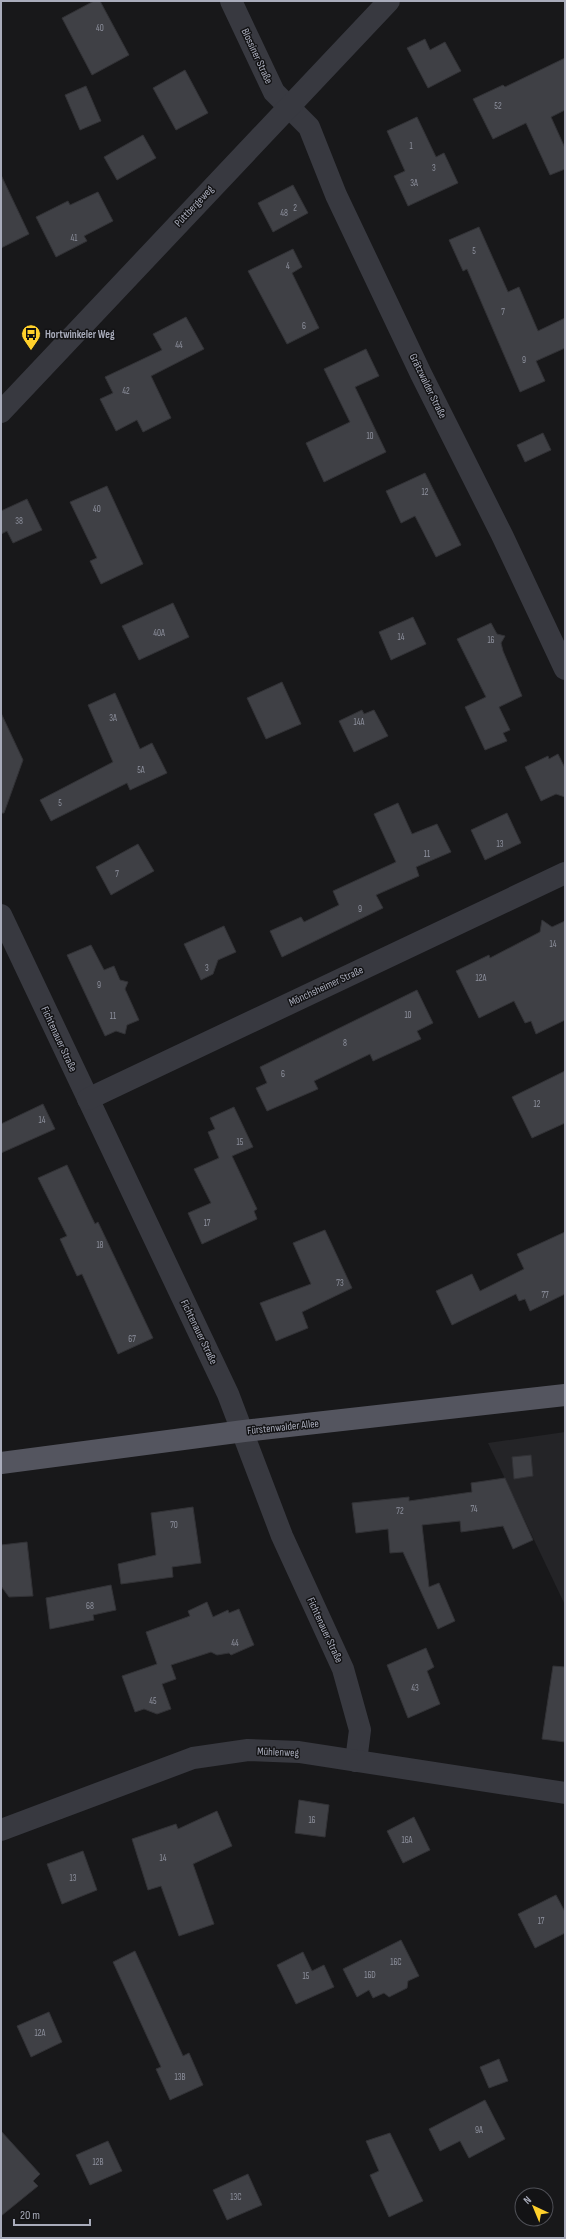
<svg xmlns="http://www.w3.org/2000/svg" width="566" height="2239" viewBox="0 0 566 2239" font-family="'Sofia Sans Condensed',sans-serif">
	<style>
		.built { fill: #242427 }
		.building { fill: #3f4045; stroke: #323236 }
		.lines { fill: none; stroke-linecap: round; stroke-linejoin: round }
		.minor { stroke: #383940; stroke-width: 22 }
		.major { stroke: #54555f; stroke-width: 22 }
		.labels { text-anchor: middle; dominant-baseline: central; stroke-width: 3; stroke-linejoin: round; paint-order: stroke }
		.number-label { font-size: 9px; fill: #8e919e }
		.street-label { font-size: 11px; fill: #a9acbb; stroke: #131315 }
		.poi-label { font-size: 11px; font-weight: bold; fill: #a9acbb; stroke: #131315; text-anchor: start }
	</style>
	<rect width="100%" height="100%" fill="#18181a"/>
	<polygon class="built" points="565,1432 565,1605 488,1443"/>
	<g class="building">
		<polygon points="94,1 100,1 129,55 92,75 62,18"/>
		<polygon points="425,39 430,50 445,42 461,71 428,88 407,48"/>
		<polygon points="565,58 565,110 551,117 565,148 565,169 550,175 526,123 493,139 473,99 503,85 505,87"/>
		<polygon points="185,70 208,113 176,130 153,88"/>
		<polygon points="86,86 101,121 80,130 65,95"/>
		<polygon points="417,117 436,157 444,153 458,183 408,206 394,176 405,171 387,131"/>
		<polygon points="143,135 156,158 117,180 104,157"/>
		<polygon points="1,175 29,234 1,248"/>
		<polygon points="293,185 308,213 273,232 258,203"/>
		<polygon points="98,192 113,221 84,236 87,241 56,257 36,217 68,201 70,205"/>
		<polygon points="479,227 508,292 519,287 538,331 565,318 565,348 536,361 545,381 520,392 467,269 463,271 449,240"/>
		<polygon points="293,249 302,267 292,273 319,328 287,344 248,271"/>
		<polygon points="186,317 204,349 151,376 171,418 143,432 137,420 116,431 100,399 113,393 105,377 162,350 153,334"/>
		<polygon points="366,349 379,376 355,387 386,452 324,482 306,443 350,422 324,369"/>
		<polygon points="543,433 551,450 525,462 517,445"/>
		<polygon points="425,473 461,545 436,557 415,516 401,523 386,491"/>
		<polygon points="107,486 143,564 101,584 90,561 97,558 70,502"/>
		<polygon points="27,499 42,530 13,543 7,531 1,534 1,511"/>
		<polygon points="173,603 189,637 139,660 122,626"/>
		<polygon points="413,617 426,644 391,660 379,632"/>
		<polygon points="491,623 497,634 505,636 501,643 503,651 522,696 499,707 510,730 503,733 507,741 485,750 465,707 486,697 457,639"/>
		<polygon points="282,682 301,724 266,739 247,698"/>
		<polygon points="115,693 140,749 152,743 167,773 130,790 127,783 51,821 40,800 113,762 88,705"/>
		<polygon points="362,710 364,714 374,710 388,736 354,752 339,721"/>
		<polygon points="1,713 23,760 4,813 1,813"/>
		<polygon points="558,754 565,768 565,797 556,794 541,801 525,767 548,756 549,759"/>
		<polygon points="398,803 412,834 437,824 451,852 416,867 419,876 376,895 383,908 282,957 270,931 301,917 304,922 339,905 333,891 396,862 374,814"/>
		<polygon points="507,813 521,843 485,860 471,830"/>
		<polygon points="138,844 154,871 111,895 96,867"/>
		<polygon points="542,920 552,927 565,921 565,1020 536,1034 531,1021 525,1023 514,1001 479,1018 456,971 489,955 490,958 540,932"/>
		<polygon points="224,926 236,952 218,960 213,974 201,980 184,944"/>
		<polygon points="91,945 104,970 114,966 120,980 128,982 125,989 139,1020 127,1025 125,1034 116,1031 105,1036 67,955"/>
		<polygon points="417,990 433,1023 417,1031 421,1039 373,1061 370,1054 314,1081 318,1089 267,1111 256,1088 267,1083 260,1067"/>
		<polygon points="565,1071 565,1123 532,1138 512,1097"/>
		<polygon points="43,1104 55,1129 1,1153 1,1124"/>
		<polygon points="234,1107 253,1147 232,1156 257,1209 254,1211 257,1219 202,1244 188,1213 211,1203 194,1169 219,1158 208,1132 215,1129 210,1118"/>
		<polygon points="67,1165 95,1224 98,1222 153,1338 118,1354 82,1274 77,1276 60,1239 67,1236 38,1178"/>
		<polygon points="325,1230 352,1288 302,1312 308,1328 276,1341 260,1303 311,1284 293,1243"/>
		<polygon points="565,1232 565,1294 530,1311 525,1299 519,1301 516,1294 452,1325 436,1291 472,1274 480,1291 524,1269 517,1254"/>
		<polygon points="531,1455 533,1476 514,1479 512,1457"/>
		<polygon points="505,1478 533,1540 513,1549 503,1526 461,1532 460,1521 422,1525 429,1587 439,1583 455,1621 438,1629 403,1552 390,1553 388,1529 356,1533 352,1503 409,1497 409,1501 472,1492 471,1483"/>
		<polygon points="193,1507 201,1563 172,1567 173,1577 121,1584 118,1564 156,1555 151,1513"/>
		<polygon points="27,1542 33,1596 9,1597 1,1586 1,1545"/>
		<polygon points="111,1585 116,1610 93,1615 94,1620 50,1629 46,1598"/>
		<polygon points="207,1602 213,1617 228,1610 229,1613 239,1609 254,1645 231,1655 229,1653 217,1655 211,1652 171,1665 176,1679 162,1684 171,1709 157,1714 144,1709 135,1712 122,1676 157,1664 146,1632 190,1616 188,1611"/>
		<polygon points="426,1648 434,1667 427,1671 440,1704 408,1718 387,1665"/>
		<polygon points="553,1666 565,1667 565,1742 542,1739"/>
		<polygon points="299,1800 329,1805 325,1837 295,1833"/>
		<polygon points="217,1811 232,1846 193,1864 214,1924 179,1936 161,1886 148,1890 132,1839 176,1824 178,1829"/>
		<polygon points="414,1817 430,1850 403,1863 387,1831"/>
		<polygon points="83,1851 97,1890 62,1904 47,1864"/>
		<polygon points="556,1895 565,1912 565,1933 535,1948 518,1914"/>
		<polygon points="401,1940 419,1976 408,1981 407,1988 389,1997 384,1993 373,1998 369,1990 357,1997 343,1969"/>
		<polygon points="135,1951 183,2056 189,2053 203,2085 170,2100 156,2069 161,2067 113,1962"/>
		<polygon points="303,1952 312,1971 324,1965 334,1987 296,2004 277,1965"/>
		<polygon points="49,2012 62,2042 31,2057 17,2026"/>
		<polygon points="499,2059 508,2081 489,2088 480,2067"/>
		<polygon points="485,2100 505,2139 469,2158 460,2141 440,2151 429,2129"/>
		<polygon points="1,2131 40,2174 33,2181 38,2186 1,2216"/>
		<polygon points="390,2133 423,2201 389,2217 370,2175 379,2171 366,2141"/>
		<polygon points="108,2141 122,2171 90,2185 76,2155"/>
		<polygon points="248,2174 262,2205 227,2220 213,2190"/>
	</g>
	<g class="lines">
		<g class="minor">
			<polyline points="231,1 274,92 309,127 336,195 421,374 502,535 565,669"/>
			<polyline points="1,412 389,1"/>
			<polyline points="1,915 228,1394 282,1536 343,1669 360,1730 356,1761"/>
			<polyline points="88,1099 565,873"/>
			<polyline points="1,1830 193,1758 248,1750 299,1752 565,1793"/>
		</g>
		<polyline class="major" points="1,1463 244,1431 565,1395"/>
	</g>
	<defs>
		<symbol id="bus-pin" viewBox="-11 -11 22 30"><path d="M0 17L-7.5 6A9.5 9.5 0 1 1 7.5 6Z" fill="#ffd02b" stroke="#131315"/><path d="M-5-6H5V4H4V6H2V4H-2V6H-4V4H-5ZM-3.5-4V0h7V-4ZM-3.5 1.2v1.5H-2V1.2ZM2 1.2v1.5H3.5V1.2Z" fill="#111"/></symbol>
	</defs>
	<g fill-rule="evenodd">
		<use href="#bus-pin" x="20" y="323" width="22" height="30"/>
	</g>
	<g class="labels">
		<g class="number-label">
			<text x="100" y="28">40</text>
			<text x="498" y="106">52</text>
			<text x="411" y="146">1</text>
			<text x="434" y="168">3</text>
			<text x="414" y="183">3A</text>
			<text x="295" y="208">2</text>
			<text x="284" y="213">48</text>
			<text x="74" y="238">41</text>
			<text x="474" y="251">5</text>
			<text x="288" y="266">4</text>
			<text x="503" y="312">7</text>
			<text x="304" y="326">6</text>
			<text x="179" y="345">44</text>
			<text x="524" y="360">9</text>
			<text x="126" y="391">42</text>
			<text x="370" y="436">10</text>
			<text x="425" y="492">12</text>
			<text x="97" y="509">40</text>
			<text x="19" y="521">38</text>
			<text x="159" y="633">40A</text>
			<text x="401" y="637">14</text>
			<text x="491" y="640">16</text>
			<text x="113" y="718">3A</text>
			<text x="359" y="722">14A</text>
			<text x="141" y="770">5A</text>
			<text x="60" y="803">5</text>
			<text x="500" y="844">13</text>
			<text x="427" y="854">11</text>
			<text x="117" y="874">7</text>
			<text x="360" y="909">9</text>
			<text x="553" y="944">14</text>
			<text x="207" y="968">3</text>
			<text x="481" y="978">12A</text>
			<text x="99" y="985">9</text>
			<text x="408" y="1015">10</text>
			<text x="113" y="1016">11</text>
			<text x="345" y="1043">8</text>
			<text x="283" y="1074">6</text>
			<text x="537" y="1104">12</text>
			<text x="42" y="1120">14</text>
			<text x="240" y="1142">15</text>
			<text x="207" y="1223">17</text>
			<text x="100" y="1245">18</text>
			<text x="340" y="1283">73</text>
			<text x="545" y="1295">77</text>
			<text x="132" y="1339">67</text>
			<text x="474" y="1509">74</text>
			<text x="400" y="1511">72</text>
			<text x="174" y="1525">70</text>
			<text x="90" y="1606">68</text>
			<text x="235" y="1643">44</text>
			<text x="415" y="1688">43</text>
			<text x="153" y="1701">45</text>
			<text x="312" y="1820">16</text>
			<text x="407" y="1840">16A</text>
			<text x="163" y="1858">14</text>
			<text x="73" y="1878">13</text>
			<text x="541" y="1921">17</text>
			<text x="396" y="1962">16C</text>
			<text x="370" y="1975">16D</text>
			<text x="306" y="1976">15</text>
			<text x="40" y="2033">12A</text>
			<text x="180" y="2077">13B</text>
			<text x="479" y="2130">9A</text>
			<text x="98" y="2162">12B</text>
			<text x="236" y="2197">13C</text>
		</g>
		<g class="street-label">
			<text transform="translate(257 56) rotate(65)">Blossiner Straße</text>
			<text transform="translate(194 206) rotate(-47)">Püttbergeweg</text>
			<text transform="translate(428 386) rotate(64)">Grätzwalder Straße</text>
			<text transform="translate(326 986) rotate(-25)">Mönchsheimer Straße</text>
			<text transform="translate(59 1039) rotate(65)">Fichtenauer Straße</text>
			<text transform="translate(199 1332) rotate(64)">Fichtenauer Straße</text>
			<text transform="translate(283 1427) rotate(-6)">Fürstenwalder Allee</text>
			<text transform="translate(325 1630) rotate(65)">Fichtenauer Straße</text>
			<text transform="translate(278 1752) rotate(2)">Mühlenweg</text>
		</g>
		<g class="poi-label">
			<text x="45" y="334">Hortwinkeler Weg</text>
		</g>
	</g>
	<rect width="566" height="2239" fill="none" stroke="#a9acbb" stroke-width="4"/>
	<g transform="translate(534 2207) rotate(316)"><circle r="19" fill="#131315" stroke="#4f5057"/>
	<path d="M0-3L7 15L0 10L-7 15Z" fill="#ffd02b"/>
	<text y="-6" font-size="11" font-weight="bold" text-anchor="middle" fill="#a9acbb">N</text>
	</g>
	<path d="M14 2219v6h76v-6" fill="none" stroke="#a9acbb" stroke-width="2"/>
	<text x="20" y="2219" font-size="12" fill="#a9acbb" stroke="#131315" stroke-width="3" paint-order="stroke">20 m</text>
</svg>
